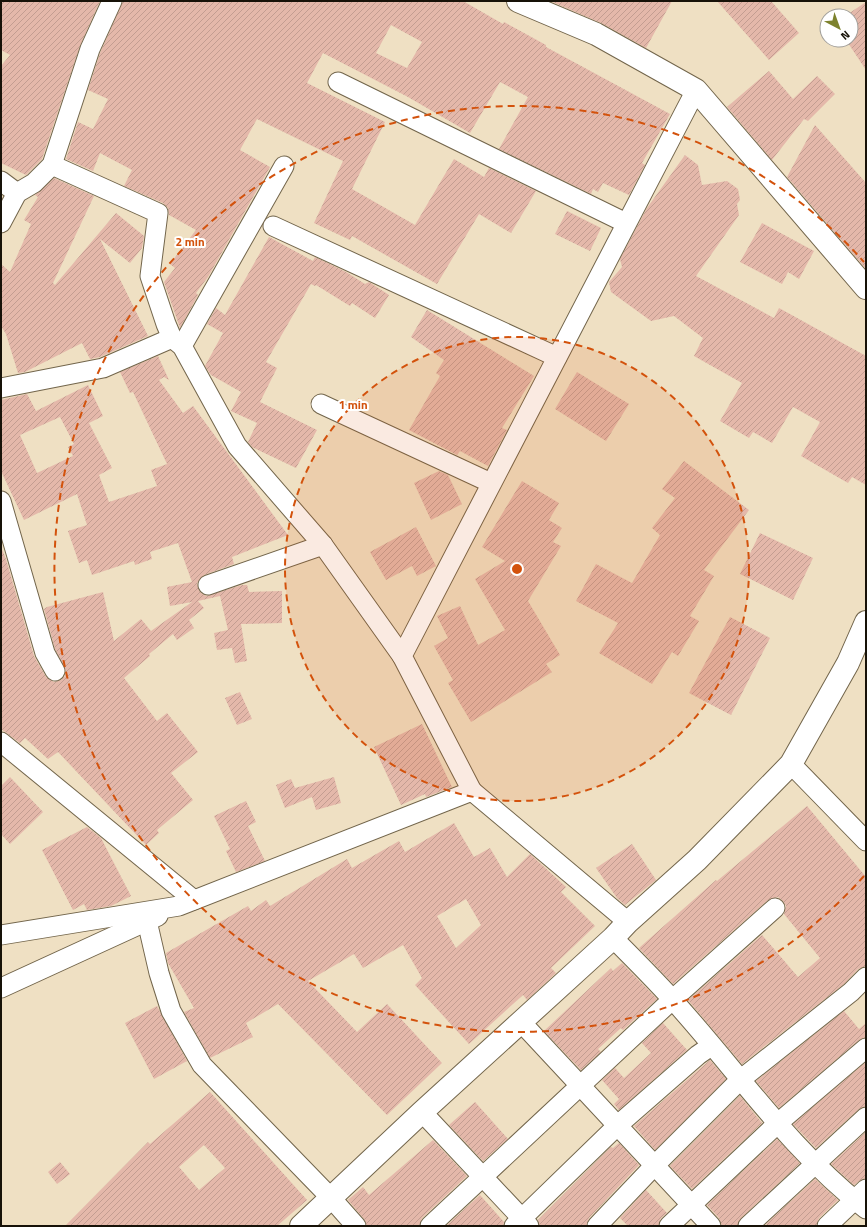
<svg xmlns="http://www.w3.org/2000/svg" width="867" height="1227" viewBox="0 0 867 1227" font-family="'Titillium Web',sans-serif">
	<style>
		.building { fill: url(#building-hatch); fill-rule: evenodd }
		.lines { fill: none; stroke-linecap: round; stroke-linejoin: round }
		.minor-casing { stroke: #72654b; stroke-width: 21 }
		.tertiary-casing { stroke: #72654b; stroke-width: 24 }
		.primary-casing { stroke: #72654b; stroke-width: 24 }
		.minor { stroke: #fff; stroke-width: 19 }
		.tertiary { stroke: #fff; stroke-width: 22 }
		.primary { stroke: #fff; stroke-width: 22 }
		.ring { fill: none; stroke: #d3520c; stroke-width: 2; stroke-dasharray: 7 5 }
		.centre { fill: #d3520c; stroke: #fff; stroke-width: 2 }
		.ring-label { font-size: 12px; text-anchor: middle; font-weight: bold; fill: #d3520c; stroke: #fff; stroke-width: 4; stroke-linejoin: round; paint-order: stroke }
	</style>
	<defs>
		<pattern id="building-hatch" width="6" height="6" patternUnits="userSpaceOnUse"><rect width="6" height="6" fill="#e4b8aa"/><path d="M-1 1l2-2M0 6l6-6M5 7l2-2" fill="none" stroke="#c39d91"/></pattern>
	</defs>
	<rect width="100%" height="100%" fill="#efe0c3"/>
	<g class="building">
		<polygon points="1,1 100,1 80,46 42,159 26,175 1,163 1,66 10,55 1,50"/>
		<path d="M123 1H463L503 24 504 22 546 45V47L670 114 642 163 645 165 629 195 603 183 598 192 593 189 591 194 499 149 528 97 500 82 470 133 408 97 323 53 307 83 385 122 352 189 415 225 454 159 484 177 489 168 536 191 511 233 479 214 437 284 352 236 350 240 314 223 343 161 257 119 240 150 270 167 208 277 196 293 198 295 180 328 164 282 175 268 170 264 196 230 169 215 168 208 163 203 124 186 132 170 100 153 93 171 66 159 78 122 93 129 108 99 88 90 100 53ZM391 25 422 42 407 68 376 53Z"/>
		<polygon points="550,1 672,1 646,48 601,23"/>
		<polygon points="717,1 771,1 799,33 769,60"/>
		<polygon points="866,2 866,70 846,40 851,40 851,16 845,16"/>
		<polygon points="769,71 793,99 817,76 835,94 808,121 804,119 772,160 727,107"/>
		<polygon points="815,125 866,183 866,269 787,177"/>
		<polygon points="685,155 698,165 702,185 727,181 738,189 740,200 737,204 739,215 696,276 774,318 779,308 866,356 866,485 852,477 848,483 801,456 820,422 793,407 772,443 753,432 749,438 720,421 742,383 694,356 703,338 674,316 651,321 611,292 609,282 622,267 620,259 647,208"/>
		<polygon points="54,178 94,196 53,283 55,285 116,213 144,236 142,248 130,263 100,239 148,336 100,357 90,359 82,343 25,372 18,373 6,334 1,326 1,264 10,272 31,224 24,220 38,197 35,195"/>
		<polygon points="567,211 601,228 590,251 555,234"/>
		<polygon points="762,223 814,251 799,279 788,272 782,284 740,262"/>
		<polygon points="269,237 313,261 315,257 346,272 365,284 369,282 389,295 375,318 352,303 350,306 316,285 315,286 311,284 266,362 277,368 260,402 317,430 296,468 252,447 248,442 257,423 231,411 241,392 211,375 205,366 223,333 207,324 216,308 225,315"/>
		<polygon points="427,310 534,376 502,428 507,430 488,466 460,451 457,455 409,430 440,376 436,373 444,360 411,337"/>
		<path d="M158 356 169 380 164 377 159 380 183 413 193 406 288 535 232 557 234 564 204 575 197 583 198 588 201 593 206 596 242 585H247L249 592 282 591V623L241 624 247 661 235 663 232 648 217 650 214 633 228 630 220 596 198 601 204 608 189 620 194 628 177 640 173 634 149 654 150 656 124 678 157 721 167 713 198 752 171 773 193 800 157 830 159 833 146 845 58 752 48 759 25 738 20 743 1 729V547L6 559 34 656 46 677 54 682 61 680 65 676 66 671 55 649 44 609 47 607 103 592 114 641 141 619 151 631 192 602 170 606 167 587 192 582 178 543 150 552 152 559 135 565 134 561 92 575 87 560 79 563 68 531 87 525 77 494 24 520 1 471V400L27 394 36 411 88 385 103 416 89 423 112 468 99 475 109 502 157 486 151 470 167 464 133 392 130 393 120 372ZM60 417 74 444 68 447 73 456 37 473 20 435Z"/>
		<polygon points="577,372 629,404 606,441 555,409"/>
		<polygon points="684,461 749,510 704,570 714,576 690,616 699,621 678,656 672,652 652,684 599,653 618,623 576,601 596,564 632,583 660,535 652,528 675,498 662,489"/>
		<polygon points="439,471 448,475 462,504 431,520 414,483"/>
		<polygon points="522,481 559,503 549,520 562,528 553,542 561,546 528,601 560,655 546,664 552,672 471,722 448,683 453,680 434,646 448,638 437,616 460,606 478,645 505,630 475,579 505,561 482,547"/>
		<polygon points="416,527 436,566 417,576 412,566 386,580 370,552"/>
		<polygon points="760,533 813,558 793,600 740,574"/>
		<polygon points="730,617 770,638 731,715 689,693"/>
		<polygon points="240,692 252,719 237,725 225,698"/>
		<polygon points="422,724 452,787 426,797 425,794 401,805 374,747"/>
		<polygon points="10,777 43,812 10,844 1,834 1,786"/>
		<polygon points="334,777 341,803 316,810 312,797 285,808 276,785 291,779 295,788"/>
		<polygon points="246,801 256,822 248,826 265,861 236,872 226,851 230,849 214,816"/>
		<polygon points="807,806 866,877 866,966 858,969 844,984 742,1064 688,1000 762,935 798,977 820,958 784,914 786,906 783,901 778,897 768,900 673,984 639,948 716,880 717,881"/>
		<path d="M454 823 474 857 490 848 507 877 530 854 566 887 561 892 595 926 551 968 556 973 527 1000 523 995 469 1044 415 985 422 978 403 945 363 968 354 954 308 981 357 1032 387 1004 442 1063 387 1115 278 1004 246 1023 253 1037 210 1058 184 1012 194 1008 168 963 166 953 248 906 251 911 266 900 270 906 347 859 352 868 399 841 405 852ZM466 899 481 925 456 948 437 916Z"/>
		<polygon points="87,827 101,838 131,896 111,906 87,910 84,904 73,910 42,850"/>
		<polygon points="632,844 656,880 625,905 617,898 596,868"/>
		<polygon points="622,963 657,999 623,1030 621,1028 598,1049 601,1052 581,1070 544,1031 611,968 613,971"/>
		<polygon points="157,1006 187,1061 154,1079 125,1023"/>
		<polygon points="844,1011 859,1029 866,1023 866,1037 859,1040 779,1108 756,1081"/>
		<polygon points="663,1023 687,1050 619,1110 614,1104 619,1099 602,1080 615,1068 624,1078 651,1053 642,1043"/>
		<polygon points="710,1060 726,1079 655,1150 634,1126"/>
		<polygon points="866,1062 866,1106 859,1109 816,1148 793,1124"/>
		<path d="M210 1092 307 1200 277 1226H65L148 1142 150 1144ZM204 1145 225 1168 199 1190 179 1167Z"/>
		<polygon points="740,1096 762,1123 692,1189 670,1166"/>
		<polygon points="475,1102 508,1139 483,1161 449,1125"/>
		<polygon points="866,1132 866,1178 859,1181 854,1185 831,1164"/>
		<polygon points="777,1139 800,1163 741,1218 737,1226 722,1226 719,1218 707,1205"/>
		<polygon points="433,1140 467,1176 422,1218 419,1226 367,1226 364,1219 348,1200 363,1187 369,1195"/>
		<polygon points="619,1143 639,1165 589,1218 586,1226 540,1226 538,1220 611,1147 613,1148"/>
		<polygon points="60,1162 70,1174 57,1184 48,1172"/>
		<polygon points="815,1179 838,1200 819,1218 816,1226 768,1226 766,1224"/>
		<polygon points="646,1190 667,1213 661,1218 658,1226 628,1226 620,1218"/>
		<polygon points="480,1195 504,1222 503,1226 446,1226"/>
	</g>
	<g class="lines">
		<defs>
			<g id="minor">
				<polyline points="338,82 626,223"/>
				<polyline points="52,165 158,213 150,276 166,324 172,338 182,346 237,446 323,545 402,656"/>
				<polyline points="1,181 17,193"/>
				<polyline points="1,223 17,193 34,183 52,165 90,49 112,1"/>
				<polyline points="273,226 557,357"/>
				<polyline points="182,346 284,166"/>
				<polyline points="1,388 103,368 172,338"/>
				<polyline points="321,404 491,483"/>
				<polyline points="1,501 45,653 55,671"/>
				<polyline points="208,585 323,545"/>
				<polyline points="1,742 194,900"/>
				<polyline points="791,764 866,841"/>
				<polyline points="472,791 402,656 696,90"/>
				<polyline points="147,921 159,973 171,1011 202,1065 332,1199 356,1226"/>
				<polyline points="1,935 179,906 472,791 628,922"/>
				<path d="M613 938C633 958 653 978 672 999 736 1069 790 1150 866 1209"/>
				<polyline points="1,988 158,916"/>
				<polyline points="521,1022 711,1226"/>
				<polyline points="422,1112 529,1226"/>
				<polyline points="430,1226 673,999 775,908"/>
				<polyline points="514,1226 618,1125 698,1055 711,1046"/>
				<polyline points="597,1226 655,1165 740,1080 851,992 866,977"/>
				<polyline points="669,1226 778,1123 866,1048"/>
				<polyline points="748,1226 866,1117"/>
				<polyline points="827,1226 866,1189"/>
			</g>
			<polyline id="tertiary" points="518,1 596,34 696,90 866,288"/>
			<polyline id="primary" points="301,1226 422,1112 613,938 628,922 697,860 791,764 848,663 866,622"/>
		</defs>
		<use href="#minor" class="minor-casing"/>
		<use href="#tertiary" class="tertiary-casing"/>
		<use href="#primary" class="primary-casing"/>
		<use href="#minor" class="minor"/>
		<use href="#tertiary" class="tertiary"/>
		<use href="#primary" class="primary"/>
	</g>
	<circle cx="517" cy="569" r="232" fill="#d3520c" fill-opacity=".12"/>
	<g class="ring">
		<circle cx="517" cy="569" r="232"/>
		<path d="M864 876A463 463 0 1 1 864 262"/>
	</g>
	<circle cx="517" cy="569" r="6" class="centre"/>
	<g class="ring-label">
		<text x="190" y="246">2 min</text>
		<text x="353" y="409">1 min</text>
	</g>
	<rect width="867" height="1227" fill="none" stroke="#171208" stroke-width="4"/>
	<g transform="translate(839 28) rotate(139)"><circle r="19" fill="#ffffff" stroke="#a2a09c"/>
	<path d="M0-3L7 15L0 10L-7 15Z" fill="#7d822d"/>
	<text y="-6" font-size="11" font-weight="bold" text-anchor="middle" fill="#171208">N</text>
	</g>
</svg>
